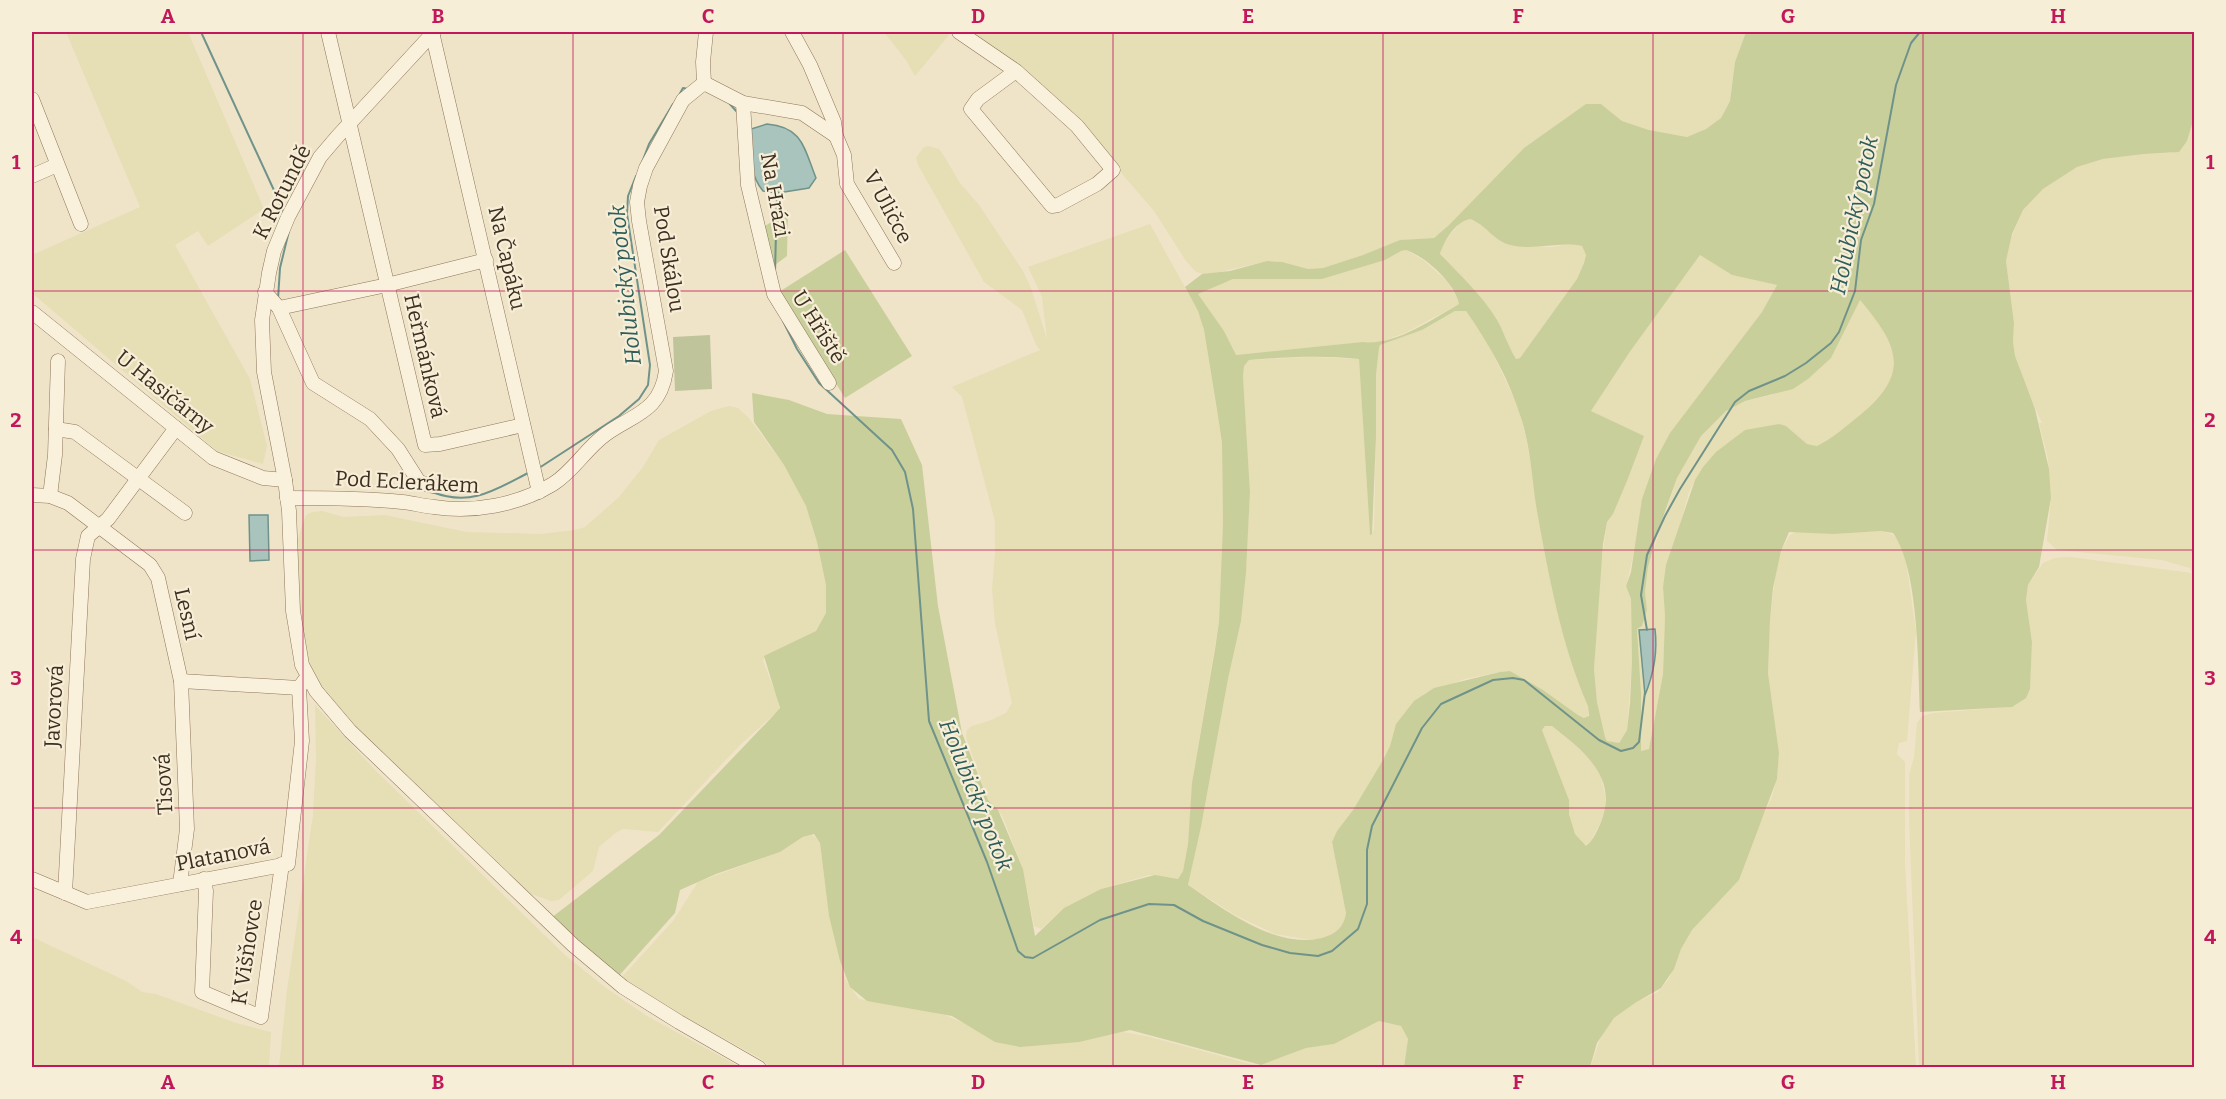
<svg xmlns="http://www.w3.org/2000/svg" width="2226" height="1099" viewBox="0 0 2226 1099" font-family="Bitter,serif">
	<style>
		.farmland { fill: #e6deb5; fill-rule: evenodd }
		.green { fill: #c9cf9b; fill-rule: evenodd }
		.cemetery { fill: #bfc49a }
		.water { fill: #a9c4bc; stroke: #6f938a; stroke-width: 1.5 }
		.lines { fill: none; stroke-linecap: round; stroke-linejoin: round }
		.stream { stroke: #6f938a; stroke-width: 2 }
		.minor-casing { stroke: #8d765c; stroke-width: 15 }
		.minor { stroke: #faf1dc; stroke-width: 14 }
		.grid { fill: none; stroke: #c2185b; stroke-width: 1.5; stroke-opacity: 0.55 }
		.labels { text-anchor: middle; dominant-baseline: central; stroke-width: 4.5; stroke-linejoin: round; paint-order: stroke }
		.street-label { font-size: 21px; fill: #3d2e20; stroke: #f7eed8 }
		.water-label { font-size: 22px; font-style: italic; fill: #2f5d5a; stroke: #f7eed8 }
		.neatline { fill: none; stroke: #c2185b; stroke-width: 2 }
		.grid-label { font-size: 20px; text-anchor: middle; font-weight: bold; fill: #c2185b }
	</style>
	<rect width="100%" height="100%" fill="#f0e4c8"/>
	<g class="farmland">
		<polygon points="66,32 188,32 264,209 208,246 198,231 175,245 250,379 267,446 263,464 217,451 32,293 32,255 140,207"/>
		<polygon points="884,32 946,32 949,35 915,76 906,60"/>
		<polygon points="966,32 1746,32 1735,62 1730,101 1721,118 1706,129 1687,137 1649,130 1622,121 1601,104 1524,148 1449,225 1434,238 1400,240 1363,255 1323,268 1308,269 1276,261 1267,261 1207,275 1196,272 1186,261 1154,211 1091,138"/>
		<polygon points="2194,118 2194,1067 1919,1067 1909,819 1909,775 1914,757 1917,723 1922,716 1933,713 2011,707 2030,689 2032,642 2026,600 2028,585 2043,563 2055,558 2070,557 2192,573 2190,568 2162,560 2057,550 2047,541 2051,498 2048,459 2039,423 2042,423 2027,390 2015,356 2013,342 2014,323 2006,261 2011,238 2023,210 2043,189 2077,167 2103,159 2144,154 2172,153 2187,141"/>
		<polygon points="928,146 939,149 944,156 960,183 979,205 1023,271 1031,288 1047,339 1042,297 1028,267 1150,224 1198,311 1204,330 1222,443 1223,522 1219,622 1193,776 1188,844 1183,871 1178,879 1149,875 1101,889 1064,908 1041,929 1034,926 1023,869 1002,815 988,800 966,737 967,730 972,726 989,721 1006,713 1012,703 995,623 992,589 995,553 995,521 962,397 952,387 1040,350 1036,345 1022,310 984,282 918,165 916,158 923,148"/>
		<polygon points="1470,219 1477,222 1500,240 1510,245 1551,247 1571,244 1582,246 1586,255 1584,263 1577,279 1525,352 1520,358 1516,359 1510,348 1503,332 1489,308 1440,255 1442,246 1449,236 1462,221"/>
		<polygon points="1406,250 1423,260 1446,280 1457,297 1459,304 1405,333 1375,344 1362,342 1235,355 1224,331 1197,293 1233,279 1322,279 1385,260 1401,251"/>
		<polygon points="1700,255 1732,275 1777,285 1762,312 1670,434 1656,459 1626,586 1631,599 1632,659 1627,730 1618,744 1614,743 1607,741 1605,737 1597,702 1594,669 1599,581 1607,522 1613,514 1627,481 1643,436 1591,411 1629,353"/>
		<path d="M1859 299 1880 324 1893 352 1894 374 1889 385 1876 403 1842 432 1817 446 1807 444 1786 426 1703 467 1695 480 1689 492 1663 587 1665 616 1663 674 1649 749 1640 751 1641 693 1637 629 1642 626 1647 610 1645 592 1648 567 1677 478 1701 436 1725 411 1745 401 1772 395 1831 358ZM1655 629 1657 644 1655 661 1652 678 1645 694 1639 630Z"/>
		<polygon points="1455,311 1466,311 1487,341 1518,407 1526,437 1552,589 1561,627 1588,706 1588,717 1584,718 1578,715 1543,690 1510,671 1500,672 1465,679 1425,693 1396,724 1390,746 1383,760 1353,810 1337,831 1332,842 1346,913 1345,921 1340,928 1331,936 1319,939 1305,939 1275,934 1235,915 1188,885 1201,827 1228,679 1241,621 1246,573 1250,492 1243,377 1244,366 1249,360 1269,359 1310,357 1359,359 1370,534 1372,534 1374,529 1376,437 1376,375 1379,348 1380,345 1422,330"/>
		<polygon points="729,406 738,408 748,417 784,465 806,506 817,542 826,585 826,613 816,631 765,657 763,661 778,699 779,710 739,746 658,832 623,829 614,834 599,847 593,871 559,900 551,901 531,894 369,743 320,686 306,658 299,617 296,548 302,525 306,515 312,512 322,511 344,517 385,515 466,532 541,534 574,530 585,527 619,497 643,467 659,440 711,411"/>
		<polygon points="1797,531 1834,534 1881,531 1892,534 1899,541 1906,561 1916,632 1907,741 1899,743 1897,754 1905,762 1905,862 1916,1067 1590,1068 1601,1037 1614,1018 1635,1003 1658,992 1669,979 1681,949 1692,930 1739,880 1758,828 1773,794 1777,777 1779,753 1768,673 1770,620 1775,578 1781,551 1790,535"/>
		<polygon points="315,705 375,770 565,955 606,988 647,1016 740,1067 279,1067 287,990 313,815 316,760"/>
		<polygon points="1545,726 1552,726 1576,746 1594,764 1601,776 1605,795 1605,811 1599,825 1589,844 1586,847 1575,834 1569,814 1569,800 1542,730"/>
		<polygon points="812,835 816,838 820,843 829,916 845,979 859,999 945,1015 970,1026 1107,1034 1124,1032 1150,1037 1258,1066 1306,1048 1334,1044 1379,1021 1401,1026 1408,1039 1404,1068 771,1067 758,1057 663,1005 621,978 673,921 698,882 780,852 804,837"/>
		<polygon points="32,937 126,981 142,992 156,994 236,1023 271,1032 269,1067 32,1068"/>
	</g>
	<g class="green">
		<path d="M1746 32H2194V118L2187 141 2179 152 2144 154 2103 159 2077 167 2043 189 2023 210 2012 234 2006 261 2014 323 2013 342 2015 356 2035 409 2049 469 2051 498 2039 567 2028 585 2026 600 2032 642 2030 689 2026 698 2012 707 1920 712C1918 666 1919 569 1893 533L1881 531 1834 534 1789 532 1781 551 1773 588 1770 620 1768 673 1779 753 1777 779 1739 880 1692 930 1681 949 1674 969 1661 988 1635 1003 1614 1018 1597 1043 1590 1067H1404L1408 1039 1401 1026 1379 1021 1334 1044 1306 1048 1261 1065 1130 1030 1079 1042 1020 1047 995 1042 952 1016 867 1001 850 987 840 961 829 916 820 843 814 834 803 837 780 852 716 874 680 890 675 913 617 978 551 918 659 835 772 717 780 708 764 656 816 631 826 613V585L817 542 806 506 784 465 754 422 752 393 789 400 827 414 901 419 922 465 938 606 962 733 988 800 998 810 1023 869 1035 936 1064 908 1101 889 1155 875 1178 879 1183 871 1188 844 1192 783 1215 649 1219 622 1223 522 1222 443 1217 410 1204 330 1198 311 1185 287 1202 274 1230 271 1267 261 1282 262 1308 269 1323 268 1363 255 1400 240 1434 238 1449 225 1524 148 1586 104H1601L1622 121 1649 130 1687 137 1706 129 1721 118 1730 101 1735 62ZM1470 219C1485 224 1494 241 1510 245 1534 251 1559 241 1582 246L1586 255 1584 263 1577 279 1520 358 1516 359C1508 346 1504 332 1497 320 1482 295 1460 275 1440 254 1444 241 1455 222 1470 219ZM1406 250C1426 257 1455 283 1459 304 1431 320 1395 346 1362 342L1236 355 1224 331 1198 294 1233 279H1322L1385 260 1401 251ZM1700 255 1732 275 1777 285 1762 312 1670 433 1656 459 1642 499 1631 572 1626 586 1631 599 1632 659 1630 703 1627 730 1619 743 1607 741 1605 737 1597 702 1594 669 1603 544 1607 522 1613 514 1627 481 1644 436 1591 411 1629 353ZM1860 300C1899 346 1911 374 1859 416 1845 427 1833 438 1817 446L1807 444 1786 426 1779 424 1745 430 1716 452 1703 467 1695 480 1666 565 1663 587 1665 616 1663 674 1649 749 1641 751V693L1637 629 1642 626 1647 610 1645 592 1648 567 1657 534 1677 478 1701 436 1726 411 1745 401 1793 389 1808 379 1831 358ZM1455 311H1466C1490 345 1510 381 1522 421 1531 450 1532 481 1537 511 1549 577 1561 644 1588 706L1589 716 1584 718 1578 715 1543 690 1510 671 1500 672 1434 688 1414 701 1396 724 1390 746 1383 760 1353 810 1337 831 1332 842 1346 913C1344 927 1336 934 1322 938 1275 949 1225 910 1188 885L1201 827 1228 679 1241 621 1246 573 1250 492 1243 377 1244 366 1249 360C1286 357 1322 355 1359 359L1370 535 1372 534 1376 437V375L1379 348 1380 345 1422 330ZM1545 726H1552C1583 751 1619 777 1601 822 1597 831 1593 841 1586 846L1575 834 1569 814V800L1542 730Z"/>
		<polygon points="788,210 787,256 771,268 761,229"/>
		<polygon points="845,250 912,356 845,398 779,292"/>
	</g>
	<polygon class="cemetery" points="710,335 712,389 675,391 673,337"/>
	<g class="water">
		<path d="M767 124C803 127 804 148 816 178L809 188 778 193 763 191C748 173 751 152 751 129Z"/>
		<polygon points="249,515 268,515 269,560 250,561"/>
		<path d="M1655 629C1658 653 1654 673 1645 695L1639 630Z"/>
	</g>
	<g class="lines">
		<g class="stream">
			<polyline points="201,32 284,212"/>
			<polyline points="678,97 683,88 688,89"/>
			<polyline points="729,103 737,112"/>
			<polyline points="641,165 649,144 673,104"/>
			<polyline points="775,273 777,192"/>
			<polyline points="278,299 280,268 289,231"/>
			<polyline points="783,321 797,349 819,383 892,450 905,472 913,509 929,721 987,862 1018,951 1025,957 1033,958 1100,920 1149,904 1174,905 1203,921 1262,945 1290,953 1318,956 1332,951 1358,929 1367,904 1367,850 1372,826 1422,728 1441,704 1493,680 1513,678 1524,680 1599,740 1621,751 1633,748 1639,742 1645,692"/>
			<polyline points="539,468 619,416 639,399 648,385 650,365 627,214 628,196 636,176"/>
			<path d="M432 492C471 507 495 490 528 473"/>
			<polyline points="1647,630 1641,595 1647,555 1665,516 1680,489 1735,402 1749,391 1785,376 1806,363 1831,343 1839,332 1855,291 1861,240 1874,204 1896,85 1911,43 1920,32"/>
		</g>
		<defs>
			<g id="minor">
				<polyline points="328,32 425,445 440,444 523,425"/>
				<polyline points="432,32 539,492"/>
				<polyline points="434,32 337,137 320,157 288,217 274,251 269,273 262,320 264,372 285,480 289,511 293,611 302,665 316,691 350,731 573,945 623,987 679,1022 759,1068"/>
				<polyline points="792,32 810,65 834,122 836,136 844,155 847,184 894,263"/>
				<polyline points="959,32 1016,71 1077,126 1113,170 1097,184 1058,205 1052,206 971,109 978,99 1016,71"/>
				<polyline points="704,83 743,103 802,113 836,136"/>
				<polyline points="704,83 703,62 706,32"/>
				<polyline points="32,99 81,224"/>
				<polyline points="743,103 748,185 774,294 829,383"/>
				<polyline points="32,176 57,165"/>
				<polyline points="265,292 279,308 313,383 370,419 398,449 419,482 433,486"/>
				<polyline points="279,308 387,285 486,260"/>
				<polyline points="32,312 213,458 263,478 285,480"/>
				<polyline points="56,429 75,432 185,513"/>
				<polyline points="32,495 50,496 68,503 150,565 158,578 181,681 187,829 180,884"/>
				<polyline points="50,496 55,455 58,361"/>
				<path d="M287 498C325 498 364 498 402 502 413 503 423 506 434 507 474 513 518 505 553 484 574 471 586 448 606 434 634 414 660 412 666 371L639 221 637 202 640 186 646 168 683 100 704 83"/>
				<polyline points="181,681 299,688 304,681"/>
				<polyline points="32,879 87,902 288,864 302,741 299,688"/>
				<polyline points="204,879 206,891 202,992 261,1017 282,864"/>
				<polyline points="65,893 83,559 88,536 108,519 176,428"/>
			</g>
		</defs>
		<use href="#minor" class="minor-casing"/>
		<use href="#minor" class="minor"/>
	</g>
	<path class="grid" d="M303 32V1068M573 32V1068M843 32V1068M1113 32V1068M1383 32V1068M1653 32V1068M1923 32V1068M32 291H2194M32 550H2194M32 808H2194"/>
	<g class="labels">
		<g class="street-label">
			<text transform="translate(282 192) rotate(-63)">K Rotundě</text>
			<text transform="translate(775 195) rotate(80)">Na Hrázi</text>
			<text transform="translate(888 207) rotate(62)">V Uličce</text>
			<text transform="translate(507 258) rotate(77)">Na Čapáku</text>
			<text transform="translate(669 259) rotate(81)">Pod Skálou</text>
			<text transform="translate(819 327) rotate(58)">U Hřiště</text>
			<text transform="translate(425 356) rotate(77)">Heřmánková</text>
			<text transform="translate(165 392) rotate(39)">U Hasičárny</text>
			<text transform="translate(407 482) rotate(3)">Pod Eclerákem</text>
			<text transform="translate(187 614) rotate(77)">Lesní</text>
			<text transform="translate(54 706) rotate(-87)">Javorová</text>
			<text transform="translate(164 784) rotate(-93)">Tisová</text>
			<text transform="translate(223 855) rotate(-11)">Platanová</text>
			<text transform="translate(247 952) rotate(-81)">K Višňovce</text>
		</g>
		<g class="water-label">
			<text transform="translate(1854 215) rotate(-78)">Holubický potok</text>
			<text transform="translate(625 285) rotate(-96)">Holubický potok</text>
			<text transform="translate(976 795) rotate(68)">Holubický potok</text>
		</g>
	</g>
	<rect width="2226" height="1099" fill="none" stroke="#f7eed8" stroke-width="66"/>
	<rect x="33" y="33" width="2160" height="1033" class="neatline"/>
	<g class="grid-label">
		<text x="168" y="23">A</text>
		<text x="438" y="23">B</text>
		<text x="708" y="23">C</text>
		<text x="978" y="23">D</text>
		<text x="1248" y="23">E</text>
		<text x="1518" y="23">F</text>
		<text x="1788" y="23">G</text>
		<text x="2058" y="23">H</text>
		<text x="16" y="169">1</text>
		<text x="2210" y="169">1</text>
		<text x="16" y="427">2</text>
		<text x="2210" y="427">2</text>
		<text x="16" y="685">3</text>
		<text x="2210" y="685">3</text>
		<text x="16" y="944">4</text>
		<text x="2210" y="944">4</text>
		<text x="168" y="1089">A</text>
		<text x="438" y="1089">B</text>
		<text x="708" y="1089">C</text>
		<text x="978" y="1089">D</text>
		<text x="1248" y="1089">E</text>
		<text x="1518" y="1089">F</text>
		<text x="1788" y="1089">G</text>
		<text x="2058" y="1089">H</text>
	</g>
</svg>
